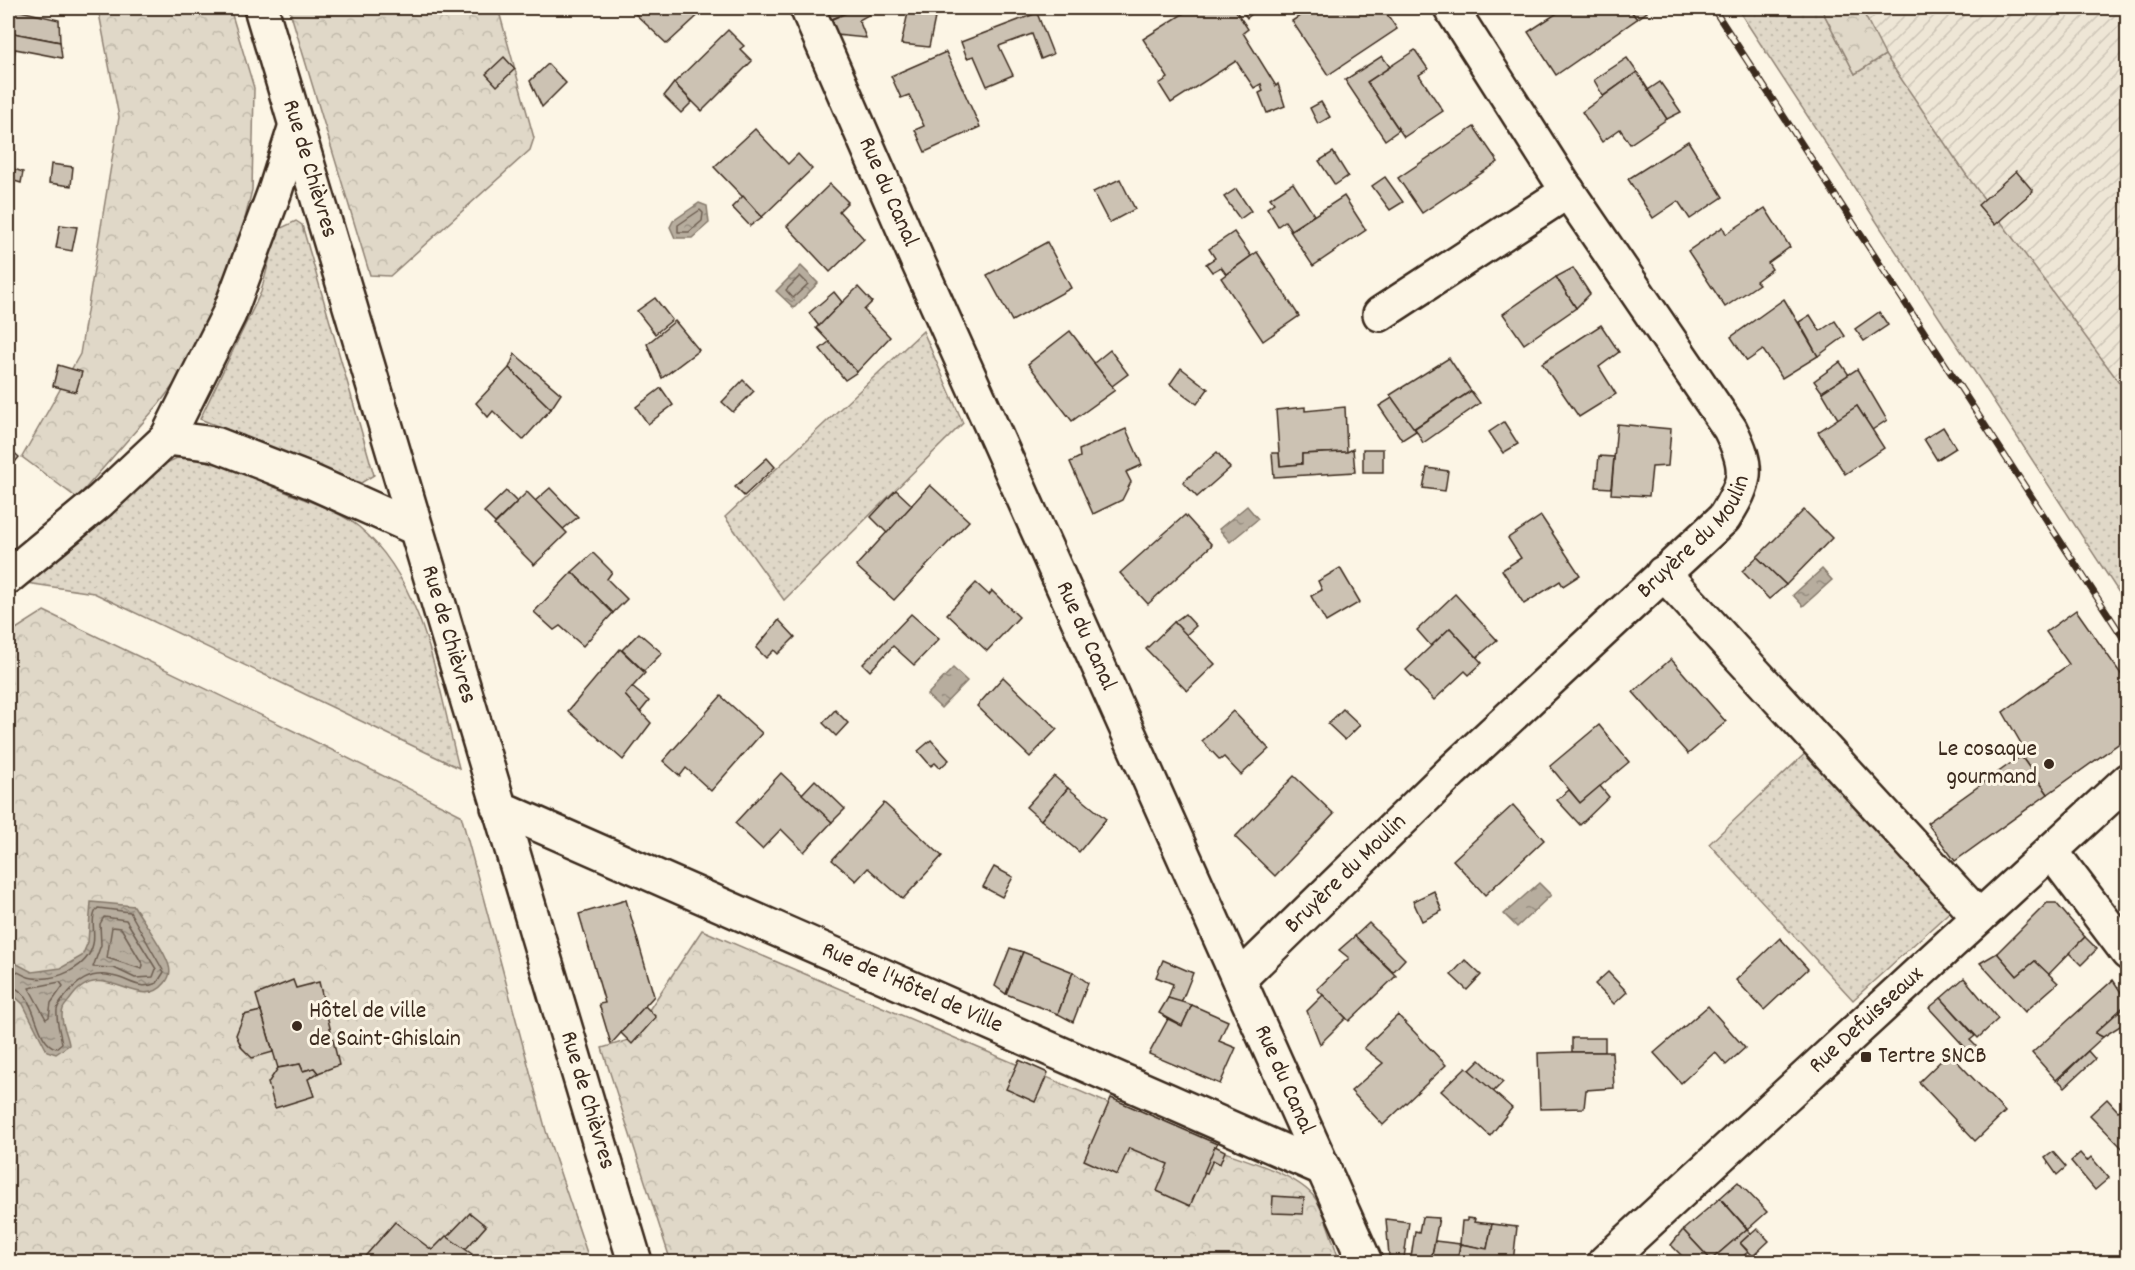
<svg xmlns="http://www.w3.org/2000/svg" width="2135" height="1270" viewBox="0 0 2135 1270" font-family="Dekko,sans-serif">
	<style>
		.industrial { fill: url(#industrial-furrows) }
		.grass { fill: url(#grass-dots); stroke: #8e8173; stroke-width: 1.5 }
		.forest { fill: url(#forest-crowns); stroke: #8e8173; stroke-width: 1.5 }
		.water { fill: url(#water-ripples); stroke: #85796b; stroke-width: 1.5 }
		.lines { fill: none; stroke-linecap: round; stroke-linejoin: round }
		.shore { stroke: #6d5e51; stroke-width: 1.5 }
		.building { fill: #ccc2b3; stroke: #3b2a1e; stroke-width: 1.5 }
		.minor-casing { stroke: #3b2a1e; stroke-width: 38 }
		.major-casing { stroke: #3b2a1e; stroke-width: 38 }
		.minor { stroke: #fcf5e5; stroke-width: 33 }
		.major { stroke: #fcf5e5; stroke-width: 33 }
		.rail-casing { stroke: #3b2a1e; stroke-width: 7 }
		.rail { stroke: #fcf5e5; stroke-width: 4.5; stroke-dasharray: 14; stroke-linecap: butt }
		.poi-dot { fill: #3b2a1e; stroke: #fcf5e5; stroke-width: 2 }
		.labels { text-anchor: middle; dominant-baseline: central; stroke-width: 6; stroke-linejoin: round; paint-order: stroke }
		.street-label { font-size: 24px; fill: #3b2a1e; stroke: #fcf5e5 }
		.poi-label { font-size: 24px; fill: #3b2a1e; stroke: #fcf5e5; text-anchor: start }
	</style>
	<defs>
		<pattern id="industrial-furrows" width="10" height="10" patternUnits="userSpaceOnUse" patternTransform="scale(1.5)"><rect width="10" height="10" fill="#eee6d6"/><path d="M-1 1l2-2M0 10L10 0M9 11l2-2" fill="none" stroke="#cdc5b7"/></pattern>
		<pattern id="grass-dots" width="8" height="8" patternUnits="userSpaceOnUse" patternTransform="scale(1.5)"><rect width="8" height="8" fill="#e0d8c8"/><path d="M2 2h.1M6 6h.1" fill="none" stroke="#c1baab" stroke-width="1.8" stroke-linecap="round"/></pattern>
		<pattern id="forest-crowns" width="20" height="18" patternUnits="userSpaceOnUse" patternTransform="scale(1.5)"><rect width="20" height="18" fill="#e0d8c8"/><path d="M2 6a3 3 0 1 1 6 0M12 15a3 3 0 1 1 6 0" fill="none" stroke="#c1baab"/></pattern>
		<pattern id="water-ripples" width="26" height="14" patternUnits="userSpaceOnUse" patternTransform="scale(1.5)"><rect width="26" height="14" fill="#b7ad9e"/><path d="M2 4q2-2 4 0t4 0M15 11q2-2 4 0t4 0" fill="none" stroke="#968d80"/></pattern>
	</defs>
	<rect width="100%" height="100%" fill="#fcf5e5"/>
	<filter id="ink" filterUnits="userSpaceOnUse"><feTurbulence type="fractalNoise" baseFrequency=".0167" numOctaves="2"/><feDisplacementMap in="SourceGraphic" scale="12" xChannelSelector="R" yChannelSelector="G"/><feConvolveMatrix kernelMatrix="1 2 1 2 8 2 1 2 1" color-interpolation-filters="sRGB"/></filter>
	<g filter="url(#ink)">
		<polygon class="industrial" points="1861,8 2127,8 2127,393 1965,173 1885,55"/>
		<g class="grass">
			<polygon points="1737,8 1821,8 1855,74 1885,55 1965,173 2127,393 2127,605"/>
			<polygon points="296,221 302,225 374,475 361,483 200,419 261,292 277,230"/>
			<polygon points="923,331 963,423 784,600 725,517"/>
			<path d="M177 458C215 458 246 475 281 490 306 501 338 510 359 527 426 583 438 688 459 768L94 593 26 583 156 468Z"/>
			<polygon points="1812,747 1956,906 1853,1000 1709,844"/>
		</g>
		<g class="forest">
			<polygon points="98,8 230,8 254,88 252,190 242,231 194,358 159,404 77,498 22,457 80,354 119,117"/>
			<polygon points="289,8 498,8 534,138 530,150 390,276 370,275"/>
			<polygon points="1821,8 1861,8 1885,55 1855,74"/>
			<polygon points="44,611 300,734 461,815 546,1131 590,1262 8,1262 8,634"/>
			<path d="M702 930 1208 1146C1238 1158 1295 1172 1315 1198 1326 1213 1333 1244 1340 1262H671L602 1048 642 1036 636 1013 649 1010Z"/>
		</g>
		<g class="water">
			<polygon points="699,203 707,206 709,223 692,238 675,238 670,227 673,221"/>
			<polygon points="801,266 818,283 794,308 776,291"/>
			<polygon points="1247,506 1258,519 1230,542 1219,529"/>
			<polygon points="1822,569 1832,580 1803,606 1793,595"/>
			<polygon points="953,668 967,681 941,708 927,695"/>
			<polygon points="1539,883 1551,895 1517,927 1504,914"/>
			<path d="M91 902 134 906C144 923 164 948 169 966 171 972 169 978 165 983 139 1015 102 954 71 998 69 1001 64 1006 63 1009 59 1021 68 1034 69 1045L56 1054 47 1051 23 1004 8 990V959L32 972 61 968 82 956 88 942Z"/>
		</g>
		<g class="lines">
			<g class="shore">
				<polygon points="700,210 703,213 702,221 689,232 678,232 678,225"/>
				<polygon points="800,276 808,284 793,298 786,290"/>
				<polygon points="104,917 126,920 156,969 153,977 135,978 114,968 93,967 101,945 100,924"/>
				<polygon points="112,927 121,928 143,965 142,969 107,958"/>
				<path d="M8 966C15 970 24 977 33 978 56 981 88 968 93 944 96 933 89 917 98 908L130 912 164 972 157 983C138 991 130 979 112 976 90 971 76 982 64 998 61 1002 58 1005 57 1010 56 1022 60 1032 62 1043L56 1048C32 1041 39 990 8 986"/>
				<polygon points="60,982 63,986 51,1003 49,1017 46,1019 29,988"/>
			</g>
		</g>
		<g class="building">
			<polygon points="8,8 59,20 60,42 8,32"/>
			<polygon points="629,8 706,8 667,44"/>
			<polygon points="822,8 858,8 830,20"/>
			<polygon points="858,8 868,8 870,14 859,20 866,38 836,35 830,20"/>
			<polygon points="909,8 937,8 929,47 901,44"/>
			<polygon points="1192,8 1234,8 1248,29 1243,33 1276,86 1278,84 1285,106 1267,113 1259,93 1263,91 1261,84 1254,88 1236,61 1171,103 1159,84 1168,78 1143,39"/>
			<polygon points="1240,8 1259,8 1247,18"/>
			<polygon points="1312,8 1383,8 1397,29 1328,75 1292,21"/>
			<polygon points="1565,8 1629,8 1637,19 1556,75 1528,32"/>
			<polygon points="1629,8 1644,8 1647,12 1637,19"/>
			<polygon points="1037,13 1053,54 1041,59 1032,34 999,46 1013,75 987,86 974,56 967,58 961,42"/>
			<polygon points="728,30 744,46 740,49 752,61 702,111 674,83"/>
			<polygon points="8,32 60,42 62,58 15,49 14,57 8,56"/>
			<polygon points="1415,50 1428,69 1419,75 1443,111 1404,137 1367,82"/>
			<polygon points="946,52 980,127 925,152 915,130 924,126 909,95 901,98 891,76"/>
			<polygon points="8,56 14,57 8,94"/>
			<polygon points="1382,56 1390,67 1367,82 1399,130 1385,140 1345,80"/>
			<polygon points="504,57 515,69 497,86 486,74"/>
			<polygon points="1627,58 1637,72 1603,96 1594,80"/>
			<polygon points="548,64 566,83 542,107 530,81"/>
			<polygon points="1637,72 1667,119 1630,144 1620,129 1602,142 1582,112"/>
			<polygon points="1660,82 1681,112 1667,119 1648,90"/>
			<polygon points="674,83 692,102 681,113 664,96"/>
			<polygon points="1321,102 1330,117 1318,124 1310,108"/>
			<polygon points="1474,127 1498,162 1422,213 1398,178"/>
			<polygon points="755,129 788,164 798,154 812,169 762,217 714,167"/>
			<polygon points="1688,141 1723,197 1690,219 1678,201 1653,218 1628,179"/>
			<polygon points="1333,152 1348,176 1335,185 1319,161"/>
			<polygon points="51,164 73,167 71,186 49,183"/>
			<polygon points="8,167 23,172 21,183 8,179"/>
			<polygon points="2016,171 2033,191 1995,225 1978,205"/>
			<polygon points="1385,177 1403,202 1390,210 1372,186"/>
			<polygon points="1120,179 1135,209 1109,223 1093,192"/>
			<polygon points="1293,183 1314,215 1291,230 1285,221 1278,226 1267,208 1274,203 1270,198"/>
			<polygon points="830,184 848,202 839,211 864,239 830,272 787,226"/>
			<polygon points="1236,189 1251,211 1240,219 1224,197"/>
			<polygon points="743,196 762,217 750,226 732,207"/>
			<polygon points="1344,196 1366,230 1313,266 1290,231"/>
			<polygon points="1765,208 1790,247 1768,263 1772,269 1756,281 1759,284 1725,307 1688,251 1723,227 1726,234"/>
			<polygon points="60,225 77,227 72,251 56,248"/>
			<polygon points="1234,232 1251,256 1226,274 1221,267 1212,272 1206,264 1215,258 1209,249"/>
			<polygon points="1047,242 1071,288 1012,321 987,275"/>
			<polygon points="1257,252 1299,316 1263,341 1221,278"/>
			<polygon points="1573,268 1590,294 1576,308 1556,277"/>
			<polygon points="1556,277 1576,308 1524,344 1503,314"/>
			<polygon points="858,287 872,302 864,310 890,337 857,372 816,328"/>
			<polygon points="834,292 842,302 819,326 809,313"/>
			<polygon points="655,298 672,320 655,334 637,311"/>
			<polygon points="1784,299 1818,356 1782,378 1763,350 1747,361 1731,337"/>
			<polygon points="1879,312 1888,325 1864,341 1855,329"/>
			<polygon points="1810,315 1820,331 1835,321 1845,336 1818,356 1799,322"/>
			<polygon points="675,321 699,350 662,378 647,344"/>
			<polygon points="1601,325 1619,352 1599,367 1616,394 1579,417 1542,363"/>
			<polygon points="1070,331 1115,390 1072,421 1028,364"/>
			<polygon points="829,342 857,372 845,380 820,349"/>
			<polygon points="1110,350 1128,374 1112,386 1094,363"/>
			<polygon points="515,354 561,394 551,409 509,368"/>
			<polygon points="1449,358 1471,391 1413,429 1390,395"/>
			<polygon points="1840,362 1849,375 1822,392 1814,381"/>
			<polygon points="58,365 82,372 76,392 53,386"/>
			<polygon points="509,368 551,409 523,440 493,411 488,417 476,403"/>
			<polygon points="1181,368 1208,389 1197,404 1170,384"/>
			<polygon points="1857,369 1887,420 1872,430 1857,406 1838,419 1822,392"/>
			<polygon points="743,380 754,391 733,412 722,402"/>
			<polygon points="661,388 673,405 648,424 636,407"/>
			<polygon points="1471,391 1480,403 1423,443 1415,428"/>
			<polygon points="1392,398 1416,431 1402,440 1379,406"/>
			<polygon points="1857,406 1884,448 1845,474 1818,432"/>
			<polygon points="1305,407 1305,411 1345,407 1347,452 1302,454 1302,464 1280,466 1276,410"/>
			<polygon points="1504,422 1518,444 1503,453 1489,432"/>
			<polygon points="1617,424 1671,429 1668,466 1652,467 1649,496 1611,494"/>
			<polygon points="1943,427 1956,448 1937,460 1924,439"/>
			<polygon points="1126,429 1142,465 1126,472 1131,482 1122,500 1093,514 1070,462 1080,457 1079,450"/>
			<polygon points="8,447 19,457 8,471"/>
			<polygon points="1353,449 1355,472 1274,477 1272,453 1279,453 1280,466 1302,464 1302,454 1347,452"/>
			<rect x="1363" y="449" width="20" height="23"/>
			<polygon points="1217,452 1230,468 1197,497 1183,482"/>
			<polygon points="1599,456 1614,457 1611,488 1596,487"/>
			<polygon points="767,458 775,467 744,496 735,487"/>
			<polygon points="1427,468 1448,471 1445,491 1423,488"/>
			<polygon points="930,485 969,521 894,600 856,566"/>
			<polygon points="550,488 578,517 563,529 535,501"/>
			<polygon points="896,490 912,505 887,533 871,517"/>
			<polygon points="506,491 517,502 495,523 484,512"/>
			<polygon points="527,492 567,533 534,565 494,525"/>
			<polygon points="1804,510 1832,538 1786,585 1757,557"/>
			<polygon points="1185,515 1212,545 1148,604 1120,573"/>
			<polygon points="1541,516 1580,575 1563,586 1560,581 1524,604 1502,570 1521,558 1508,538"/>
			<polygon points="593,553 612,572 607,579 627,599 613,613 572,572"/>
			<polygon points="1757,557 1786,585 1769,599 1742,571"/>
			<polygon points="1340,568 1360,602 1326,622 1311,596 1322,590 1318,581"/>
			<polygon points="572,572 613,613 583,646 560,626 554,630 534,612"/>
			<polygon points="976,583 989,595 992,591 1019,617 987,651 947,614"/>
			<polygon points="1455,594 1497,640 1477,657 1450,628 1431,646 1417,630"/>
			<polygon points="2076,610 2128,684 2128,737 2048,794 2021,756 2026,752 2003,712 2069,664 2046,632"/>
			<polygon points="911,614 939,639 914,665 893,646 870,671 863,664"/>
			<polygon points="1185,614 1196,626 1186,635 1174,622"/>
			<polygon points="779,620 795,637 778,654 774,650 766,658 756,648"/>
			<polygon points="1174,622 1215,664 1187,691 1146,649"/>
			<polygon points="1450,628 1482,663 1469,675 1465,671 1434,700 1406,670"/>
			<polygon points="639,633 662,653 644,671 622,650"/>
			<polygon points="620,649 645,673 625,695 651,723 623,760 568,711"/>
			<polygon points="1671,659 1726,722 1688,754 1633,692"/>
			<polygon points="1003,677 1057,729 1030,757 977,706"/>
			<polygon points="632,687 649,701 640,712 625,695"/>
			<polygon points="721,696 762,733 711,791 686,768 680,776 663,761"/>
			<polygon points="1343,709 1360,725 1345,740 1328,724"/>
			<polygon points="835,710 848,723 836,736 823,723"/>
			<polygon points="1233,711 1269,749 1241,775 1224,757 1220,760 1202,741"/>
			<polygon points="1599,725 1629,762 1580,803 1550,766"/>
			<polygon points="931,740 949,760 940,768 935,763 931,766 918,751"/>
			<polygon points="2021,756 2048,794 1955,861 1927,823"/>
			<polygon points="781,773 832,822 804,852 781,829 762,849 735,823"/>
			<polygon points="1054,776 1068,788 1041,820 1026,807"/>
			<polygon points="1294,776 1334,814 1275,876 1235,837"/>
			<polygon points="815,780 845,809 832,822 802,794"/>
			<polygon points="1600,786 1609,797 1580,825 1557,800 1569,790 1580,803"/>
			<polygon points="1068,788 1106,819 1079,852 1041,820"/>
			<polygon points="884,803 942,856 903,899 868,868 856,881 832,860"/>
			<polygon points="1513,805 1544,840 1485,895 1453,860"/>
			<polygon points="994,867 1013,877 1002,897 983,887"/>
			<polygon points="1434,891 1442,911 1422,921 1413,901"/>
			<polygon points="626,900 654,996 611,1044 599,1004 605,1003 579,914"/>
			<polygon points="2047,903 2056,903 2085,937 2048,975 2035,961 2017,976 1997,953"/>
			<polygon points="1369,923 1405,959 1393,972 1355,936"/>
			<polygon points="1355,936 1396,976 1349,1021 1317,989 1349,958 1339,950"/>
			<polygon points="2085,937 2097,949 2081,965 2069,953"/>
			<polygon points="1780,938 1808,969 1764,1010 1736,980"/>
			<polygon points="1010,948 1023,952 1006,994 995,986"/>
			<polygon points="1023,952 1073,972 1058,1014 1006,994"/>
			<polygon points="1997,953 2017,976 2035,961 2058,983 2025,1012 1980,963"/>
			<polygon points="1163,960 1193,973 1181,1003 1168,998 1173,984 1156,977"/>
			<polygon points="1465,960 1481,975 1467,990 1451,975"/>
			<polygon points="1073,972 1088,983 1073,1022 1058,1014"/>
			<polygon points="1608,972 1627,992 1614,1004 1595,984"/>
			<polygon points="1964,978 1998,1019 1978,1038 1941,998"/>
			<polygon points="293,980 296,988 319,982 339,1065 318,1073 314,1068 303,1071 300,1064 278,1068 256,995"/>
			<polygon points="2113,980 2128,1003 2095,1033 2103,1037 2056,1080 2032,1053"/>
			<polygon points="1323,995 1346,1018 1320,1044 1307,1011"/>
			<polygon points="1168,998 1192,1005 1182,1026 1159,1013"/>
			<polygon points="1941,998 1975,1036 1970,1040 1978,1048 1973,1056 1929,1008"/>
			<polygon points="2128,1003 2128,1021 2103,1037 2095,1033"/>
			<polygon points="1192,1005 1228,1021 1219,1041 1236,1048 1220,1084 1149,1054 1168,1019 1182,1026"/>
			<polygon points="645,1006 656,1017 632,1044 621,1033"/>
			<polygon points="1708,1006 1745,1048 1726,1065 1715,1052 1681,1083 1654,1053"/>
			<polygon points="261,1011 273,1052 252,1058 242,1048 236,1035 244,1015"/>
			<polygon points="1398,1015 1446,1065 1383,1125 1351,1091 1383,1063 1364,1048"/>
			<rect x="1572" y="1038" width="33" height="14"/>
			<polygon points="2088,1051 2095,1059 2065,1087 2058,1080"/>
			<polygon points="1572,1052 1612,1052 1614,1088 1586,1090 1584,1108 1540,1109 1538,1053"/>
			<polygon points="1949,1053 2005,1112 1975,1141 1919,1082"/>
			<polygon points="1019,1060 1048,1073 1035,1102 1006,1089"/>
			<polygon points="1480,1060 1503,1082 1493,1092 1469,1071"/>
			<polygon points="300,1064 303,1071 314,1068 318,1073 308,1079 314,1096 275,1108 268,1083 278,1068"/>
			<polygon points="1466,1067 1512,1108 1490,1136 1441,1091"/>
			<polygon points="1111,1098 1217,1144 1190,1206 1157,1191 1168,1164 1129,1148 1117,1175 1084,1160"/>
			<polygon points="2107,1099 2118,1111 2128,1106 2128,1154 2090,1115"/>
			<polygon points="1215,1146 1225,1151 1220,1164 1213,1160 1207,1173 1204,1172"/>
			<polygon points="2053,1152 2066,1167 2057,1175 2045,1158"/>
			<polygon points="2080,1153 2087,1161 2091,1157 2109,1178 2095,1190 2071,1161"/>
			<polygon points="1738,1182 1767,1212 1748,1229 1720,1198"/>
			<polygon points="1273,1196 1304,1198 1303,1214 1272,1213"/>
			<polygon points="1720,1198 1747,1229 1711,1260 1683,1230"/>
			<polygon points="470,1213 486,1226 465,1250 447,1237"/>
			<polygon points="1422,1217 1439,1218 1431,1260 1411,1257 1415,1231 1419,1232"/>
			<polygon points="1467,1218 1475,1219 1474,1222 1492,1224 1487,1249 1460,1244 1462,1221 1467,1221"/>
			<polygon points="1386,1219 1409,1222 1404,1258 1389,1256"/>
			<polygon points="395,1222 432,1250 446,1236 472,1254 464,1262 360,1262"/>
			<polygon points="1492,1224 1517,1227 1513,1262 1457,1262 1460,1244 1487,1249"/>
			<polygon points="1757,1228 1769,1241 1753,1256 1740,1243"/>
			<polygon points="1747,1229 1751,1233 1740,1243 1748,1252 1736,1262 1713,1262 1711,1260"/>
			<polygon points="1683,1230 1711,1260 1688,1262 1671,1245"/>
			<polygon points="1435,1241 1460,1244 1457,1262 1411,1262 1411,1257 1431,1260"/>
		</g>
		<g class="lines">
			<defs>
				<g id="minor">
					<path id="s1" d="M807 8 918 262 1365 1262"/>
					<polyline points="1380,314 1568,191"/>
					<polyline points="167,438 229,314 275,191 296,125"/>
					<polyline points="1663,573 1979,917"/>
					<polyline points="8,577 100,501 167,438 215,444 310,481 415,528"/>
					<path id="s2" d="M498 807 1324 1169"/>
					<polyline points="2051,851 2128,953"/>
					<path id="s3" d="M1239 979 1452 771 1724 518C1747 481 1750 469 1730 429L1563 184 1451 8"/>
					<path id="s4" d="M1605 1262 2128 780"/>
				</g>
				<g id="major">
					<path id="s5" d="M261 8 635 1262"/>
				</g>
			</defs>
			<use href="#minor" class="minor-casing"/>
			<use href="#major" class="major-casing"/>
			<use href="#minor" class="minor"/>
			<use href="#major" class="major"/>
			<defs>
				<polyline id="rail" points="1713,8 2128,645"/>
			</defs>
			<use href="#rail" class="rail-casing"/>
			<use href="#rail" class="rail"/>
		</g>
	</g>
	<g class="poi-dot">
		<circle cx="2049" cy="764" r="6"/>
		<circle cx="297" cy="1026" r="6"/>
		<rect x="1860" y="1051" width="12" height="12" rx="3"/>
	</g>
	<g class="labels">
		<g class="street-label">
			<text stroke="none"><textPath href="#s5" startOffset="168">Rue de Chièvres</textPath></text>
			<text stroke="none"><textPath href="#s1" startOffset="201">Rue du Canal</textPath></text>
			<text stroke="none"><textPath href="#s3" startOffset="636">Bruyère du Moulin</textPath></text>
			<text stroke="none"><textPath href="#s5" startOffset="654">Rue de Chièvres</textPath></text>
			<text stroke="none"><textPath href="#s1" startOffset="687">Rue du Canal</textPath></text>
			<text stroke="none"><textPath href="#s3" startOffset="150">Bruyère du Moulin</textPath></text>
			<text stroke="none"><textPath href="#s2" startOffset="452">Rue de l'Hôtel de Ville</textPath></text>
			<text stroke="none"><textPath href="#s4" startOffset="356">Rue Defuisseaux</textPath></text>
			<text stroke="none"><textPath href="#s1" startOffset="1173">Rue du Canal</textPath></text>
			<text stroke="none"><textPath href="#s5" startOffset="1140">Rue de Chièvres</textPath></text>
		</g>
		<g class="poi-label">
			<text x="2037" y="750" text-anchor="end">Le cosaque<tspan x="2037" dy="28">gourmand</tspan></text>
			<text x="309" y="1012">Hôtel de ville<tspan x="309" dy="28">de Saint-Ghislain</tspan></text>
			<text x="1878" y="1057">Tertre SNCB</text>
		</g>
	</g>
	<rect width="2135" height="1270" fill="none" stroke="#fcf5e5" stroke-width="30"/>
	<rect x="15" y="15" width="2105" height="1240" fill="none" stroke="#3b2a1e" stroke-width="2" filter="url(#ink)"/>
</svg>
